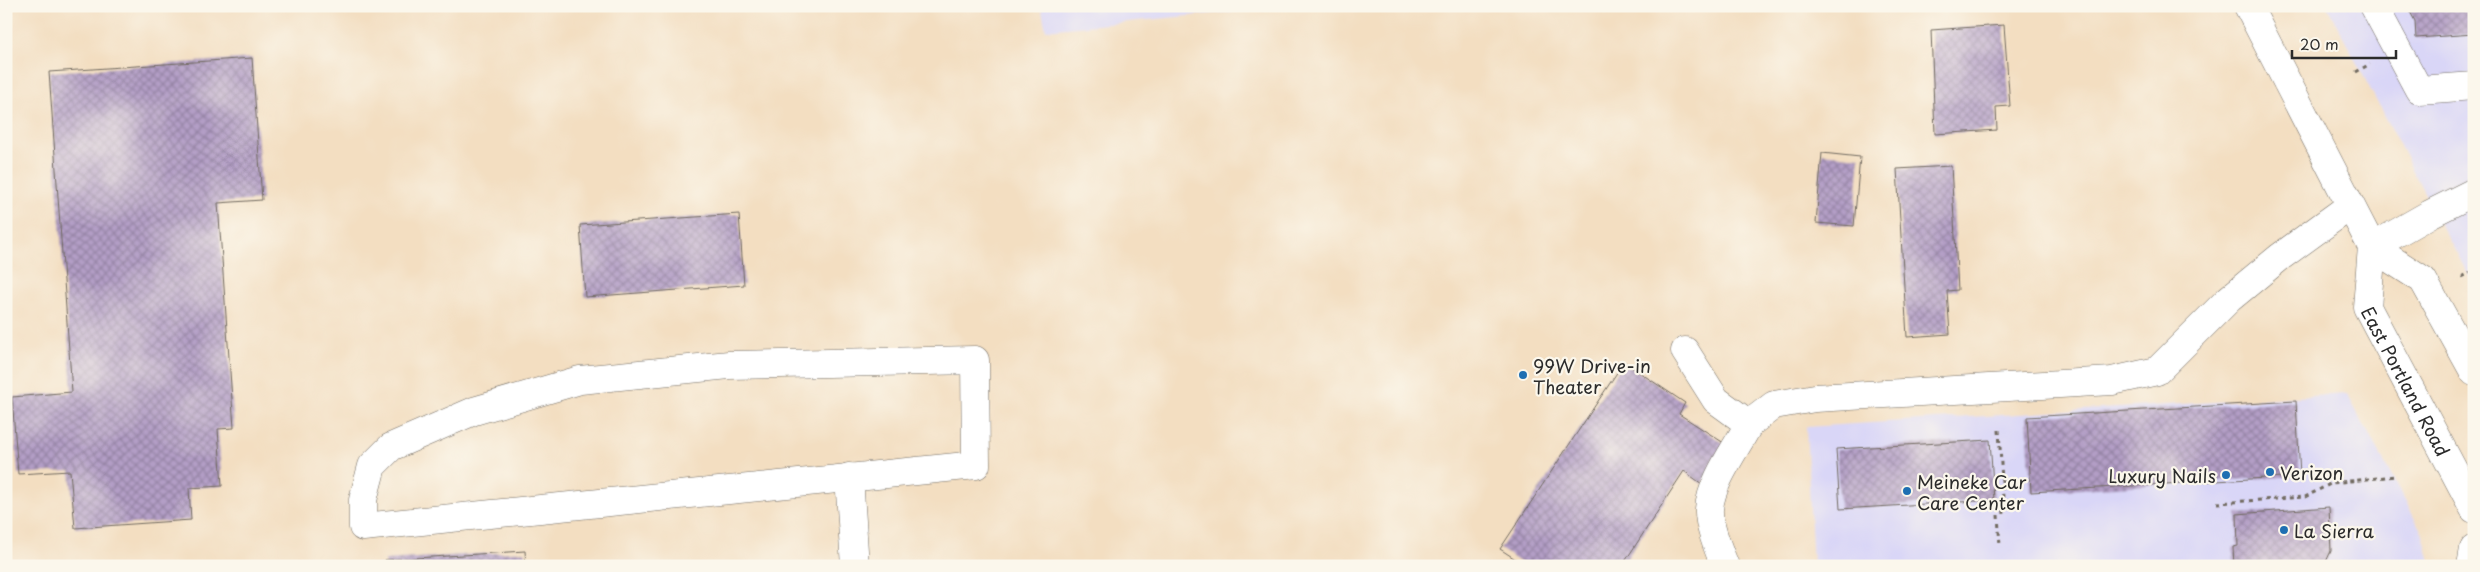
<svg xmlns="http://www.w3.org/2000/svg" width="2480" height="572" viewBox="0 0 2480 572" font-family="'Playpen Sans',sans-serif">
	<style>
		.built { fill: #d9d6f7 }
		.building { fill: url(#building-cross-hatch) }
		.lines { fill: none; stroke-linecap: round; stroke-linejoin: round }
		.minor-casing { stroke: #716a60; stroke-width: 29 }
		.major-casing { stroke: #716a60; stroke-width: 29 }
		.path { stroke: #716a60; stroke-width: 3; stroke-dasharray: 4 4; stroke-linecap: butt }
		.minor { stroke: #fff; stroke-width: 28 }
		.major { stroke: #fff; stroke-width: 28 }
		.poi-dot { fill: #1f6fb2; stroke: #fbf7ec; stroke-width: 2 }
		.labels { text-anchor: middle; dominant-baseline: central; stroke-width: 4.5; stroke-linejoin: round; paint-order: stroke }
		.poi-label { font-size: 18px; fill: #2b2b2b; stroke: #fbf7ec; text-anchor: start }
		.street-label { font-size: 18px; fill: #2b2b2b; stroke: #fbf7ec }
	</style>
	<defs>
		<pattern id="building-cross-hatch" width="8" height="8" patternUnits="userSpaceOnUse" patternTransform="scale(1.25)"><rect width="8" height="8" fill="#b39ec6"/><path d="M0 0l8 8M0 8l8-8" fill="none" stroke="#9281a1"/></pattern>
	</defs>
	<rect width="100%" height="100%" fill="#fbf7ec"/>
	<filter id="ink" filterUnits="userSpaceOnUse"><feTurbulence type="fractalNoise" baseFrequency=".02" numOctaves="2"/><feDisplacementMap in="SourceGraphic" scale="10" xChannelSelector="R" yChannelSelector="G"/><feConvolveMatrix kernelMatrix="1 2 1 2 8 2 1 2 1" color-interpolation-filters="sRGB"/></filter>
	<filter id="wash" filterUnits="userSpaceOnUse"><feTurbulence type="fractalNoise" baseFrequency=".0096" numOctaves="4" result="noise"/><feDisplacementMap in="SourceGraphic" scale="20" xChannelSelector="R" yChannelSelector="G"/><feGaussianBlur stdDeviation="1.12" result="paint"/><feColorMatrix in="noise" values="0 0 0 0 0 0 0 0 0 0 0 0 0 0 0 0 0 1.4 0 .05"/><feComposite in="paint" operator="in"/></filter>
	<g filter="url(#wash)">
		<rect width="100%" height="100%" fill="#f3dec1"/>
		<g class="built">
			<polygon points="1041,6 1289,6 1046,30"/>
			<polygon points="2327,6 2474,6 2474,285 2448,238"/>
			<polygon points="2347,394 2423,534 2431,566 1813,566 1806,427"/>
		</g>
		<g id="blocks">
			<g class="building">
				<polygon points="2407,6 2474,6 2474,34 2416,38 2415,21"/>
				<polygon points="2004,25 2010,106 1996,107 1997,130 1935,134 1931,30"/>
				<polygon points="252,58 262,200 218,203 234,428 218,429 222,486 189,488 191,520 75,528 70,471 18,474 12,397 72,392 49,72"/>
				<polygon points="1822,153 1860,157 1854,226 1816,223"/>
				<polygon points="1951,166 1958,290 1947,291 1950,334 1907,337 1897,169"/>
				<polygon points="739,214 744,285 585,297 580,225"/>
				<polygon points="1624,362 1685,403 1679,414 1727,445 1702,484 1684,471 1622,566 1526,566 1500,549"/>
				<polygon points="2296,401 2300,476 2031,492 2027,417"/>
				<polygon points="1990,440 1994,500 1840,509 1836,449"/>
				<polygon points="2329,507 2331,551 2324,566 2234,566 2233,547 2238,546 2237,514"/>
				<polygon points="525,551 526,566 386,566 385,560"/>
			</g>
		</g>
	</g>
	<g filter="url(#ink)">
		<use href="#blocks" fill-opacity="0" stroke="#716a60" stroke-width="1"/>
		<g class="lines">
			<defs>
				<g id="minor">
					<polyline points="2374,6 2419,90 2474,86"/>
					<polyline points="2372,247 2430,214 2474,192"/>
					<path d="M1685 351 1716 400 1749 424C1736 449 1711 482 1709 509 1708 525 1719 551 1725 566"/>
					<polygon points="975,360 976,465 363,527 363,500 372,466 391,447 474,411 580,380 729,365"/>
					<polyline points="1749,424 1774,405 1815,398 2112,381 2157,371 2229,299 2280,257 2350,206"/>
					<polyline points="849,477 855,566"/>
				</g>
				<g id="major">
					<polyline points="2248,6 2372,247 2423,280 2474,372"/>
					<path id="s1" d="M2372 247 2367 307 2474 509"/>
					<polyline points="2471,566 2474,549"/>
				</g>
			</defs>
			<use href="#minor" class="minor-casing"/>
			<use href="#major" class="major-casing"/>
			<g class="path">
				<polyline points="2356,72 2370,64"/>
				<polyline points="2462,277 2474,271"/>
				<polyline points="1999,430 2004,515"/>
				<polyline points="2217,503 2305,497 2332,483 2395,476"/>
				<polyline points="1998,515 2000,546"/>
			</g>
			<use href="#minor" class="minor"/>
			<use href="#major" class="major"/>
		</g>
	</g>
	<g class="poi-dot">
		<circle cx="1523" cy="375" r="5"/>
		<circle cx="2270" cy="472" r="5"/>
		<circle cx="2226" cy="475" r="5"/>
		<circle cx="1907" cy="491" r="5"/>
		<circle cx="2284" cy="530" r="5"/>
	</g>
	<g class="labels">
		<g class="poi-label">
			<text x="1533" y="365">99W Drive-in<tspan x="1533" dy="21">Theater</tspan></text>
			<text x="2280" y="472">Verizon</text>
			<text x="2216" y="475" text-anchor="end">Luxury Nails</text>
			<text x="1917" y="481">Meineke Car<tspan x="1917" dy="21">Care Center</tspan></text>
			<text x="2294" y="530">La Sierra</text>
		</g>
		<g class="street-label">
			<text stroke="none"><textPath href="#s1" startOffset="144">East Portland Road</textPath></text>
		</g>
	</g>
	<rect width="2480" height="572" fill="none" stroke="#fbf7ec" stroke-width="25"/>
	<path d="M2292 50v8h104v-8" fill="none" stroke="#2b2b2b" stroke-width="2.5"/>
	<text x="2300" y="50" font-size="15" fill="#2b2b2b" stroke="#fbf7ec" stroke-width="4" paint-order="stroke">20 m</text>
</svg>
